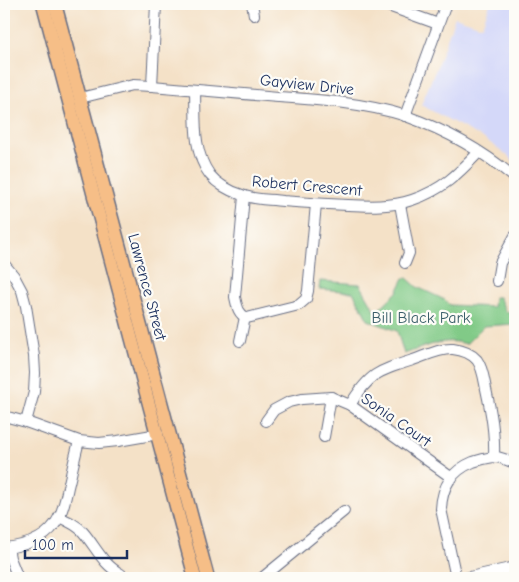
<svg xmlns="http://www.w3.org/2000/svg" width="519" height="582" viewBox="0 0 519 582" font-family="'Comic Neue',sans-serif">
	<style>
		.built { fill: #d4d8f9 }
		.green { fill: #81ca87; stroke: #4e7c72 }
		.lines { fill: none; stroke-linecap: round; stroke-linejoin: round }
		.minor-casing { stroke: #676d83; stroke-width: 12 }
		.major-casing { stroke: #676d83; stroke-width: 15 }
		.minor { stroke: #fff; stroke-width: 10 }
		.major { stroke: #f6be87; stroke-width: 12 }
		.labels { text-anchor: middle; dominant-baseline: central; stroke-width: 4.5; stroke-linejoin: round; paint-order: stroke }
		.street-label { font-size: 16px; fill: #1b2f5e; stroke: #fdfcf7 }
		.park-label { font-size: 16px; fill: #3a5e6a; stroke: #fdfcf7 }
	</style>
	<rect width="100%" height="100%" fill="#fdfcf7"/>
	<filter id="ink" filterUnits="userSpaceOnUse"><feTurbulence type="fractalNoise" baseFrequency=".02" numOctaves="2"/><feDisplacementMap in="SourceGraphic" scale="10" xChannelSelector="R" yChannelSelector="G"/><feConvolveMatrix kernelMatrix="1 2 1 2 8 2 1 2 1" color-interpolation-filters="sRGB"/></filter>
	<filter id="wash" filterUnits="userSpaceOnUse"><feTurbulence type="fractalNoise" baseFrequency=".0096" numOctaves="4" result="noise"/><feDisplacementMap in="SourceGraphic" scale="20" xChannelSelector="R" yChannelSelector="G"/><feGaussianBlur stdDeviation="1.12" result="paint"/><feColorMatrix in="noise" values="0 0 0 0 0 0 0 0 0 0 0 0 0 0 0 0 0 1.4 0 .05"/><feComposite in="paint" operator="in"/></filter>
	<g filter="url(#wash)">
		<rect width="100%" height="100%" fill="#f4e1c7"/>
		<polygon class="built" points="490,4 515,4 515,163 507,155 485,139 421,105 438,64 455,17 482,26"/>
		<path class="green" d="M404 278H407L417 287 445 300 450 305 493 307 494 297H499L506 312 515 311V324L484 326 466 344C445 337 425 347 404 354L397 331 368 320 353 292 319 289 320 281 360 284 376 312 397 292Z"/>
	</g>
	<g filter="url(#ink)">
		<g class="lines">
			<defs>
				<g id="minor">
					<polyline points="252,4 254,15"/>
					<polyline points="383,4 438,24"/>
					<polyline points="152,86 156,4"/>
					<path d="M195 90C196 118 192 151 210 175 218 185 230 191 242 195 254 200 270 199 283 201 305 203 326 204 348 205 369 206 391 207 412 200 442 190 458 174 479 152"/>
					<path d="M80 98 133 85 152 86C194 90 236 93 278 97 321 100 365 103 406 116 445 130 483 151 515 178"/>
					<polyline points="405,116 446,4"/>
					<path d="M244 196 235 297C237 306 238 314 247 318L299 305 306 299 308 291 316 204"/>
					<polyline points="400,204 409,253 405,263"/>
					<polyline points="4,264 14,276 22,291 26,306 34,356 35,373 34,392 26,422"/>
					<polyline points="497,281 500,263 515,236"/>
					<polyline points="240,341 245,317"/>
					<path d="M350 405C370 373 378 371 413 360 425 356 440 348 453 349 461 350 471 353 477 360 483 368 484 380 486 389 491 412 495 433 494 457"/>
					<polyline points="4,416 26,422 79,441 99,443 118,441 158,434"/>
					<polyline points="266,421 274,410 289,402 302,399 331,397 350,405 452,478"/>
					<polyline points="324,437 331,397"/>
					<path d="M59 517C68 521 77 525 83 532 96 547 103 565 121 574"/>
					<path d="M4 548C26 546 49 538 59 517 64 508 66 496 68 487 72 471 75 456 79 441"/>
					<polyline points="8,548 10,558 18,578"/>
					<polyline points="262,578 344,511"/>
					<path d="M456 578 441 509C442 487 451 471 473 462 480 460 488 457 496 457 503 458 509 461 515 463"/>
					<polyline points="465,578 515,567"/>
				</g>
				<g id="major">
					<polyline points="43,4 195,578"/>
					<polyline points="55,4 208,578"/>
				</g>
			</defs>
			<use href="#minor" class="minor-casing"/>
			<use href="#major" class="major-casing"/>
			<use href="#minor" class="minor"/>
			<use href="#major" class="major"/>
		</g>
	</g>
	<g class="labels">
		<g class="street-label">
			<text transform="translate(307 85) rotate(6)">Gayview Drive</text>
			<text transform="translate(307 186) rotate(5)">Robert Crescent</text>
			<text transform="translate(147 287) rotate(75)">Lawrence Street</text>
			<text transform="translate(396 420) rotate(35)">Sonia Court</text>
		</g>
		<g class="park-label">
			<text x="421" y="318">Bill Black Park</text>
		</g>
	</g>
	<rect width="519" height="582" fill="none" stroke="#fdfcf7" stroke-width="20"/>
	<path d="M25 550v8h102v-8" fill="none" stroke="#1b2f5e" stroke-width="2.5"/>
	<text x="32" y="550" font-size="15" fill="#1b2f5e" stroke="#fdfcf7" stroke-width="4" paint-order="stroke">100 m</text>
</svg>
